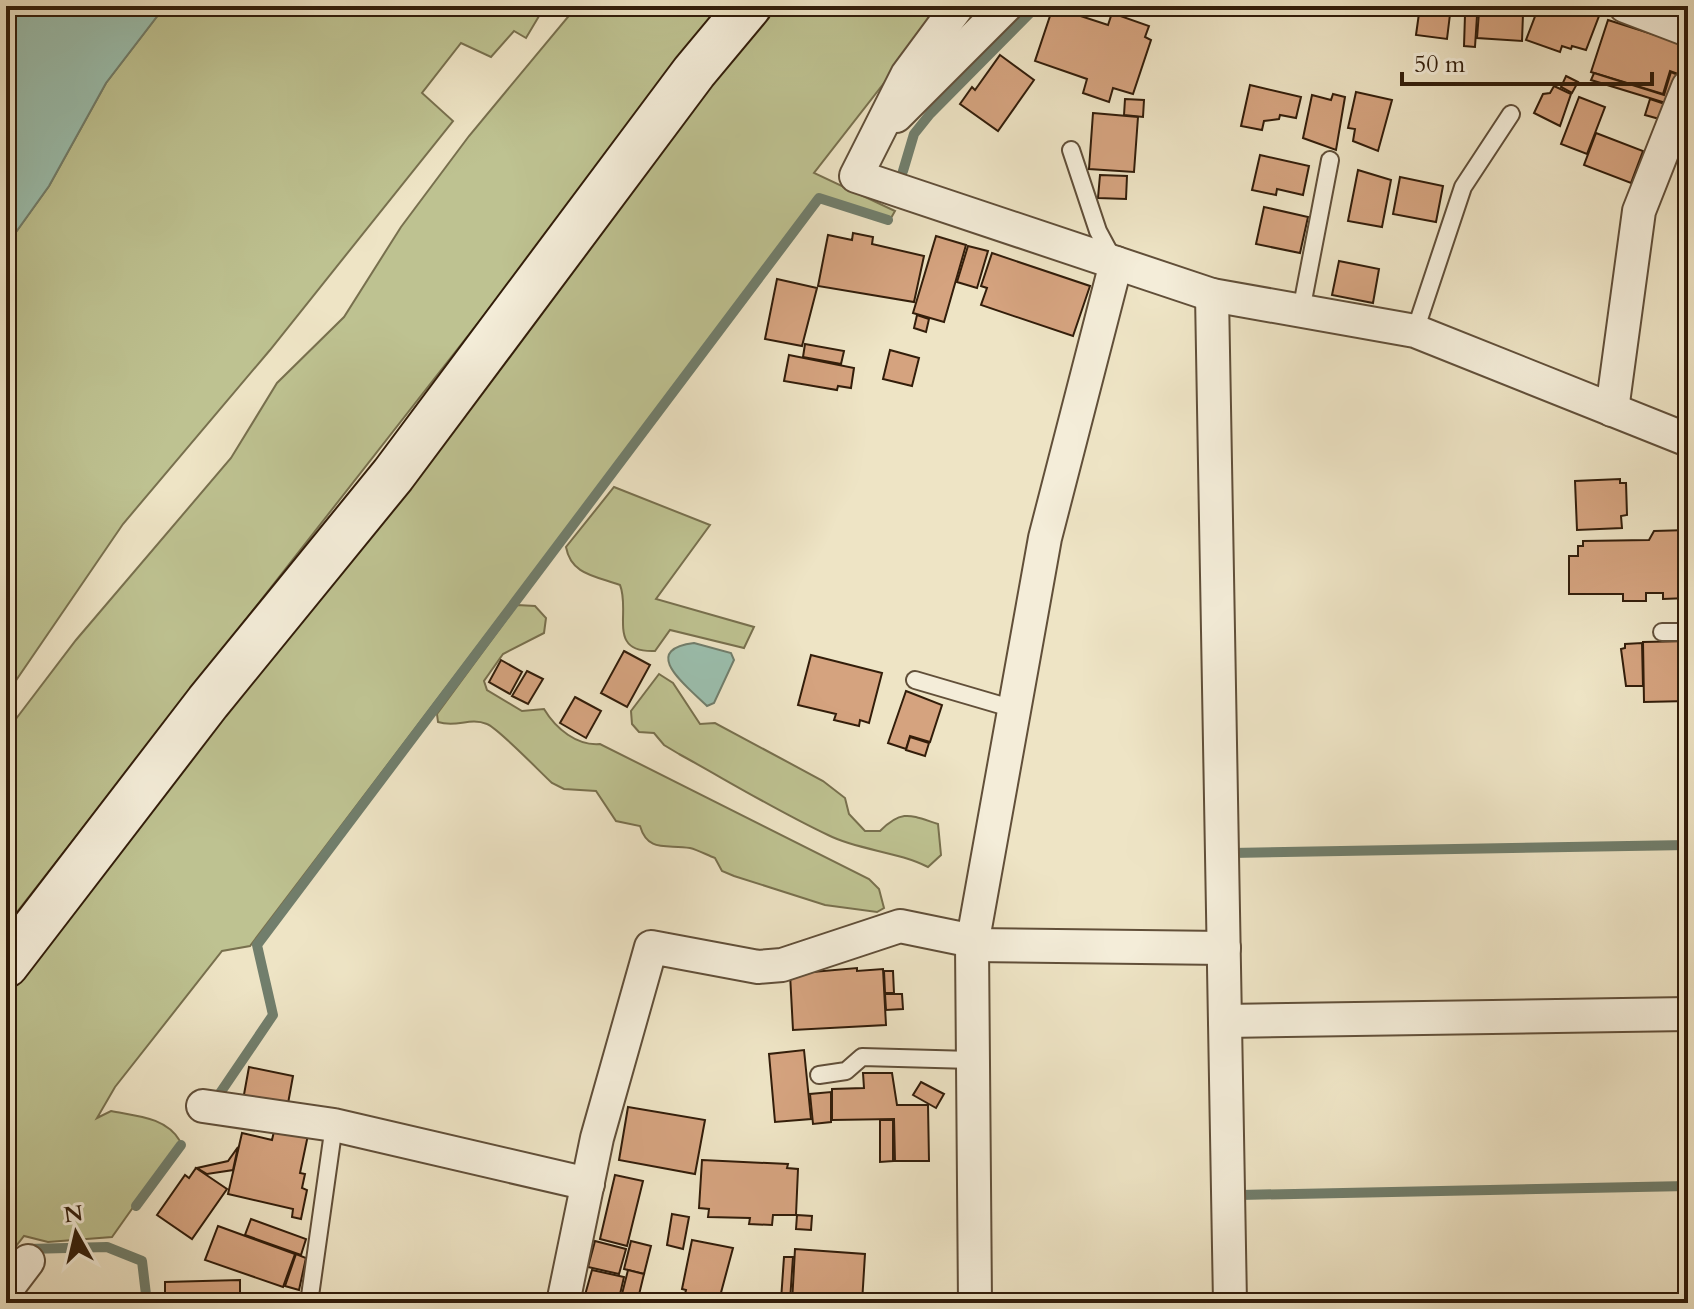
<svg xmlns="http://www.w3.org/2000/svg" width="1694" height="1309" viewBox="0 0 1694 1309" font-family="Cardo,serif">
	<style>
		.green { fill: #bec291; stroke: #78704e; stroke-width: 2 }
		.water { fill: #9bbfae; stroke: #717e6c; stroke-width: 2 }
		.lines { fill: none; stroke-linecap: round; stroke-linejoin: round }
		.stream { stroke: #717e6c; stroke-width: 10 }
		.building { fill: #d5a37f; stroke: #321d0a; stroke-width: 2 }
		.lane-casing { stroke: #614f39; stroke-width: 20 }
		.street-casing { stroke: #614f39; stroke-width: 36 }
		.secondary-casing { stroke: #321d0a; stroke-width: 48 }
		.lane { stroke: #f4edd9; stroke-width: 16 }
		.street { stroke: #f4edd9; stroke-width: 32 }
		.secondary { stroke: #f4edd9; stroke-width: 44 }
	</style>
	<rect width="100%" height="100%" fill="#eee4c5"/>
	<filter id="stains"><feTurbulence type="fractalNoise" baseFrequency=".0025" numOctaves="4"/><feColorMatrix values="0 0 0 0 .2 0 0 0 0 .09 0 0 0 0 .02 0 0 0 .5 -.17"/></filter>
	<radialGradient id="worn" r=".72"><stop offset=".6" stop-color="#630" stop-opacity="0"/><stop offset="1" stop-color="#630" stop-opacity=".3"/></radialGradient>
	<g class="green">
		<polygon points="165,6 545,6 526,38 514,31 491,57 461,43 422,93 453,121 270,350 123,524 6,695 6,246 49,186 106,83"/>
		<polygon points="577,6 726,6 6,926 6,732 76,640 231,458 277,383 344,317 401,227 469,136"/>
		<path d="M771 6H944L814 173 895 211 891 218 819 196 250 946 222 951 115 1087 97 1118 111 1111C136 1116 166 1117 180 1141L112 1237 48 1242 24 1236 6 1259V996L707 82Z"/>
		<path d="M614 487 710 525 656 599 754 627 744 648 670 630 655 651C606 653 631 612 620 585 596 576 571 575 566 547Z"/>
		<path d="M517 605 535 606 546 618 544 633 503 654 484 681 487 690 522 711 544 709C556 729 577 746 600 744L869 879 879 889 884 908 877 912 825 905 734 876 722 871 715 858C707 855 698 850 690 848 667 844 648 853 640 826L616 821 596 791 564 789 552 783C540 772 498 728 487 724 469 717 457 728 438 722L437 714Z"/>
		<path d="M659 674 673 683 700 724 715 723 823 781 845 798 849 814 865 831H880C902 809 910 815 938 824L941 855 928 867C897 851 860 851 828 835 777 811 728 781 679 754L664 745 654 733 639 732 632 724 631 711Z"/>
	</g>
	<g class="water">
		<polygon points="6,6 165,6 106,83 49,186 6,246"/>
		<path d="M694 643 731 653 734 660 714 703 707 706C688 687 638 650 694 643Z"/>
	</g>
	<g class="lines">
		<g class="stream">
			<polyline points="903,171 914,134 930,114 1037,6"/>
			<polyline points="1231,853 1688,845"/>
			<polyline points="216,1099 273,1015 257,945 819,198 888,220"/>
			<polyline points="1240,1195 1688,1186"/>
			<polyline points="136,1206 181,1145"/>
			<polyline points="27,1249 107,1247 142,1261 147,1303"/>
		</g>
	</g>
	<g class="building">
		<polygon points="1420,6 1451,6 1447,39 1416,35"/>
		<polygon points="1539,6 1573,6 1599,16 1586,50 1572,46 1571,49 1562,46 1560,52 1526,40"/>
		<polygon points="1053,7 1108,25 1112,13 1149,26 1145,37 1151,40 1133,94 1113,88 1109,102 1083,93 1087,79 1035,61"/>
		<polygon points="1479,12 1523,14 1522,41 1477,38"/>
		<polygon points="1465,15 1477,16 1475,47 1464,46"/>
		<polygon points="1608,20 1687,45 1678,74 1670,71 1663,94 1591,72"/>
		<polygon points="1000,55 1034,80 998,131 960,104 972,87 975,90"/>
		<polygon points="1671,72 1678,75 1669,104 1591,80 1594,73 1664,95"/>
		<polygon points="1566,76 1578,82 1572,93 1561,87"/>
		<polygon points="1250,85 1301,97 1296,118 1280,115 1279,119 1264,121 1262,130 1241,126"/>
		<polygon points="1554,86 1571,94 1560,126 1534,113 1543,94 1550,93"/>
		<polygon points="1356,92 1392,100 1378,151 1353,141 1355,129 1348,128"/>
		<polygon points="1333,94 1345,97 1336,150 1303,138 1312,95 1331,100"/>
		<polygon points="1579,97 1605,107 1587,154 1561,144"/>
		<polygon points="1125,99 1144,100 1143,117 1124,115"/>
		<polygon points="1650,99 1668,105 1663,120 1645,115"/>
		<polygon points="1093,113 1138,117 1134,172 1089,169"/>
		<polygon points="1596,133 1643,151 1631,183 1584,165"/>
		<polygon points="1260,155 1309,166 1303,195 1277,189 1276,195 1252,190"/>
		<polygon points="1358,170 1391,180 1382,227 1348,221"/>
		<polygon points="1100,175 1127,176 1126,199 1098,198"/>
		<polygon points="1400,177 1443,186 1436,222 1393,214"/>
		<polygon points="1264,207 1308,217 1300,253 1256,244"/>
		<polygon points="1688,212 1688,265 1680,264"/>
		<polygon points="853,233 873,237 872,244 924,256 914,302 818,286 828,235 852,240"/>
		<polygon points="936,236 966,245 944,322 913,313"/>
		<polygon points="968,246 988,251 977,288 957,282"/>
		<polygon points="992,253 1090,286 1073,336 981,305 987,288 981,286"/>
		<polygon points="1339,261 1379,269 1373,303 1332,295"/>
		<polygon points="777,279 817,288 802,346 765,339"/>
		<polygon points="917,315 929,319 926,332 914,328"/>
		<polygon points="805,344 844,351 841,364 803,357"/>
		<polygon points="890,350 919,358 912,386 883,379"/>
		<polygon points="789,355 854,368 851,388 838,386 837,390 784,381"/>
		<polygon points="1620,479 1620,483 1626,483 1627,515 1621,516 1622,528 1577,530 1575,481"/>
		<polygon points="1688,530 1688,598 1663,599 1663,593 1646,593 1646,601 1623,601 1623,594 1569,594 1569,556 1578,556 1578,546 1583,546 1583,541 1649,540 1654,531"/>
		<polygon points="1688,641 1688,701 1644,702 1643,642"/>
		<polygon points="1642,643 1643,686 1626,686 1621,649 1625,648 1625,644"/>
		<polygon points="624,651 650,665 627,707 601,693"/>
		<polygon points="811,655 882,673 869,723 860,720 859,726 834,720 836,714 798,705"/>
		<polygon points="501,660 522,672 510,694 489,682"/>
		<polygon points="527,671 543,679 528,704 512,696"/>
		<polygon points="906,691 942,705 930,742 910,736 906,749 888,743"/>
		<polygon points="575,697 601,711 586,738 560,723"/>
		<polygon points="910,737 929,743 925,756 906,750"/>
		<polygon points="857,968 857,971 883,969 886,1025 793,1030 790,974"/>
		<polygon points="884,971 893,971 894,993 885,993"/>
		<polygon points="885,994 902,994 903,1009 886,1010"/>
		<polygon points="804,1050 811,1119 775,1122 769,1054"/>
		<polygon points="249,1067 293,1076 287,1109 243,1100"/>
		<polygon points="863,1073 892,1073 897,1105 928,1105 929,1161 895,1161 894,1119 832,1120 832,1089 864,1088"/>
		<polygon points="921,1082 944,1094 936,1108 913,1095"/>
		<polygon points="831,1092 831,1122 813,1124 810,1094"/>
		<polygon points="628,1107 705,1120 695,1174 619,1160"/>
		<polygon points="880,1120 893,1120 893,1161 880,1162"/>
		<polygon points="275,1127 308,1135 300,1173 305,1174 302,1188 307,1190 301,1219 292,1217 293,1209 228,1194 242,1133 272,1140"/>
		<polygon points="238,1147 233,1170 207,1174 197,1168 228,1161"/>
		<polygon points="702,1160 788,1164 787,1168 798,1169 796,1215 773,1215 772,1225 749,1224 750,1218 708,1217 709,1209 699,1208"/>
		<polygon points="196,1168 227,1189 192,1239 157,1215 185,1175 189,1178"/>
		<polygon points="615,1175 643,1181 627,1246 600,1239"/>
		<polygon points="672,1214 689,1217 683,1249 667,1245"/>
		<polygon points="797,1215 812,1216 811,1230 796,1229"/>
		<polygon points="251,1219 306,1239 301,1255 245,1235"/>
		<polygon points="218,1226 295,1254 283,1287 205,1260"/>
		<polygon points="692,1240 733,1248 719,1300 685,1294 686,1290 682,1289"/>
		<polygon points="595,1241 626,1249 619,1274 588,1267"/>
		<polygon points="631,1241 651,1246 644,1274 624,1269"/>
		<polygon points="795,1249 865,1254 862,1303 792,1303"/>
		<polygon points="296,1254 306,1258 299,1290 285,1286"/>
		<polygon points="784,1257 793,1257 790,1301 781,1300"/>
		<polygon points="592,1270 624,1277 618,1303 585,1295"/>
		<polygon points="628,1270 644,1274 637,1303 620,1302"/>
		<polygon points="240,1280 240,1303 165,1303 165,1282"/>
		<polygon points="680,1294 720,1302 720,1303 679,1303"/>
		<polygon points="581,1296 610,1303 579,1303"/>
	</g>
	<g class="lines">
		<defs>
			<g id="lane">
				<polyline points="1071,150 1098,231 1113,259"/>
				<polyline points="1301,311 1330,160"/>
				<polyline points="1415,331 1463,187 1511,114"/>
				<polyline points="1662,632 1688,632"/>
				<polyline points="915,680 1014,709"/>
				<polyline points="819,1075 846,1071 862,1057 972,1060"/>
				<polyline points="309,1303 334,1125"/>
			</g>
			<g id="street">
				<polyline points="958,6 907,75 856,176 1212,295 1415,331 1688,440"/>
				<polyline points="1625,6 1688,30"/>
				<polyline points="896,116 1006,6"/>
				<polyline points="1212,295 1230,1303"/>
				<polyline points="1612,410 1639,211 1688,87"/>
				<polyline points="972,945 1224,948"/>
				<polyline points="1225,1021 1688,1014"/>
				<polyline points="203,1106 334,1125 588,1184"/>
				<polyline points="6,1290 28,1261"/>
				<polyline points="563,1303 597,1138 651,947 758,967 782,965 900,926 973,941"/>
				<polyline points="975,1303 972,945 1045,538 1116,263"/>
			</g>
			<polyline id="secondary" points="6,965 208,702 393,475 694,72 749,6"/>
		</defs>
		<use href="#lane" class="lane-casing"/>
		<use href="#street" class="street-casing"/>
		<use href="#secondary" class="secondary-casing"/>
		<use href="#lane" class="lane"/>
		<use href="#street" class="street"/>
		<use href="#secondary" class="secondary"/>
	</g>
	<rect width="1694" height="1309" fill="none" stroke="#eee4c5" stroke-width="32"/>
	<rect x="8" y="8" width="1678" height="1293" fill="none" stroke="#321d0a" stroke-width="4"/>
	<rect x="16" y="16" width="1662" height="1277" fill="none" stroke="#321d0a" stroke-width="2"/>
	<g transform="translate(76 1233) rotate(352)" stroke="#f4edd9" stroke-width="6" paint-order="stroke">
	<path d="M0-6L14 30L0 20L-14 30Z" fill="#321d0a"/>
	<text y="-12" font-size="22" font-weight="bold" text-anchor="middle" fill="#321d0a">N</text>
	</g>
	<path d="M1402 72v12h250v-12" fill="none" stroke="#321d0a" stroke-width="4"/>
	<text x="1414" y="72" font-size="24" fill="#321d0a" stroke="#f4edd9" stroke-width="6" paint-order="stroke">50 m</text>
	<rect width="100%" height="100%" filter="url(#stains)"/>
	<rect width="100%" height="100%" fill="url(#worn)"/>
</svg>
